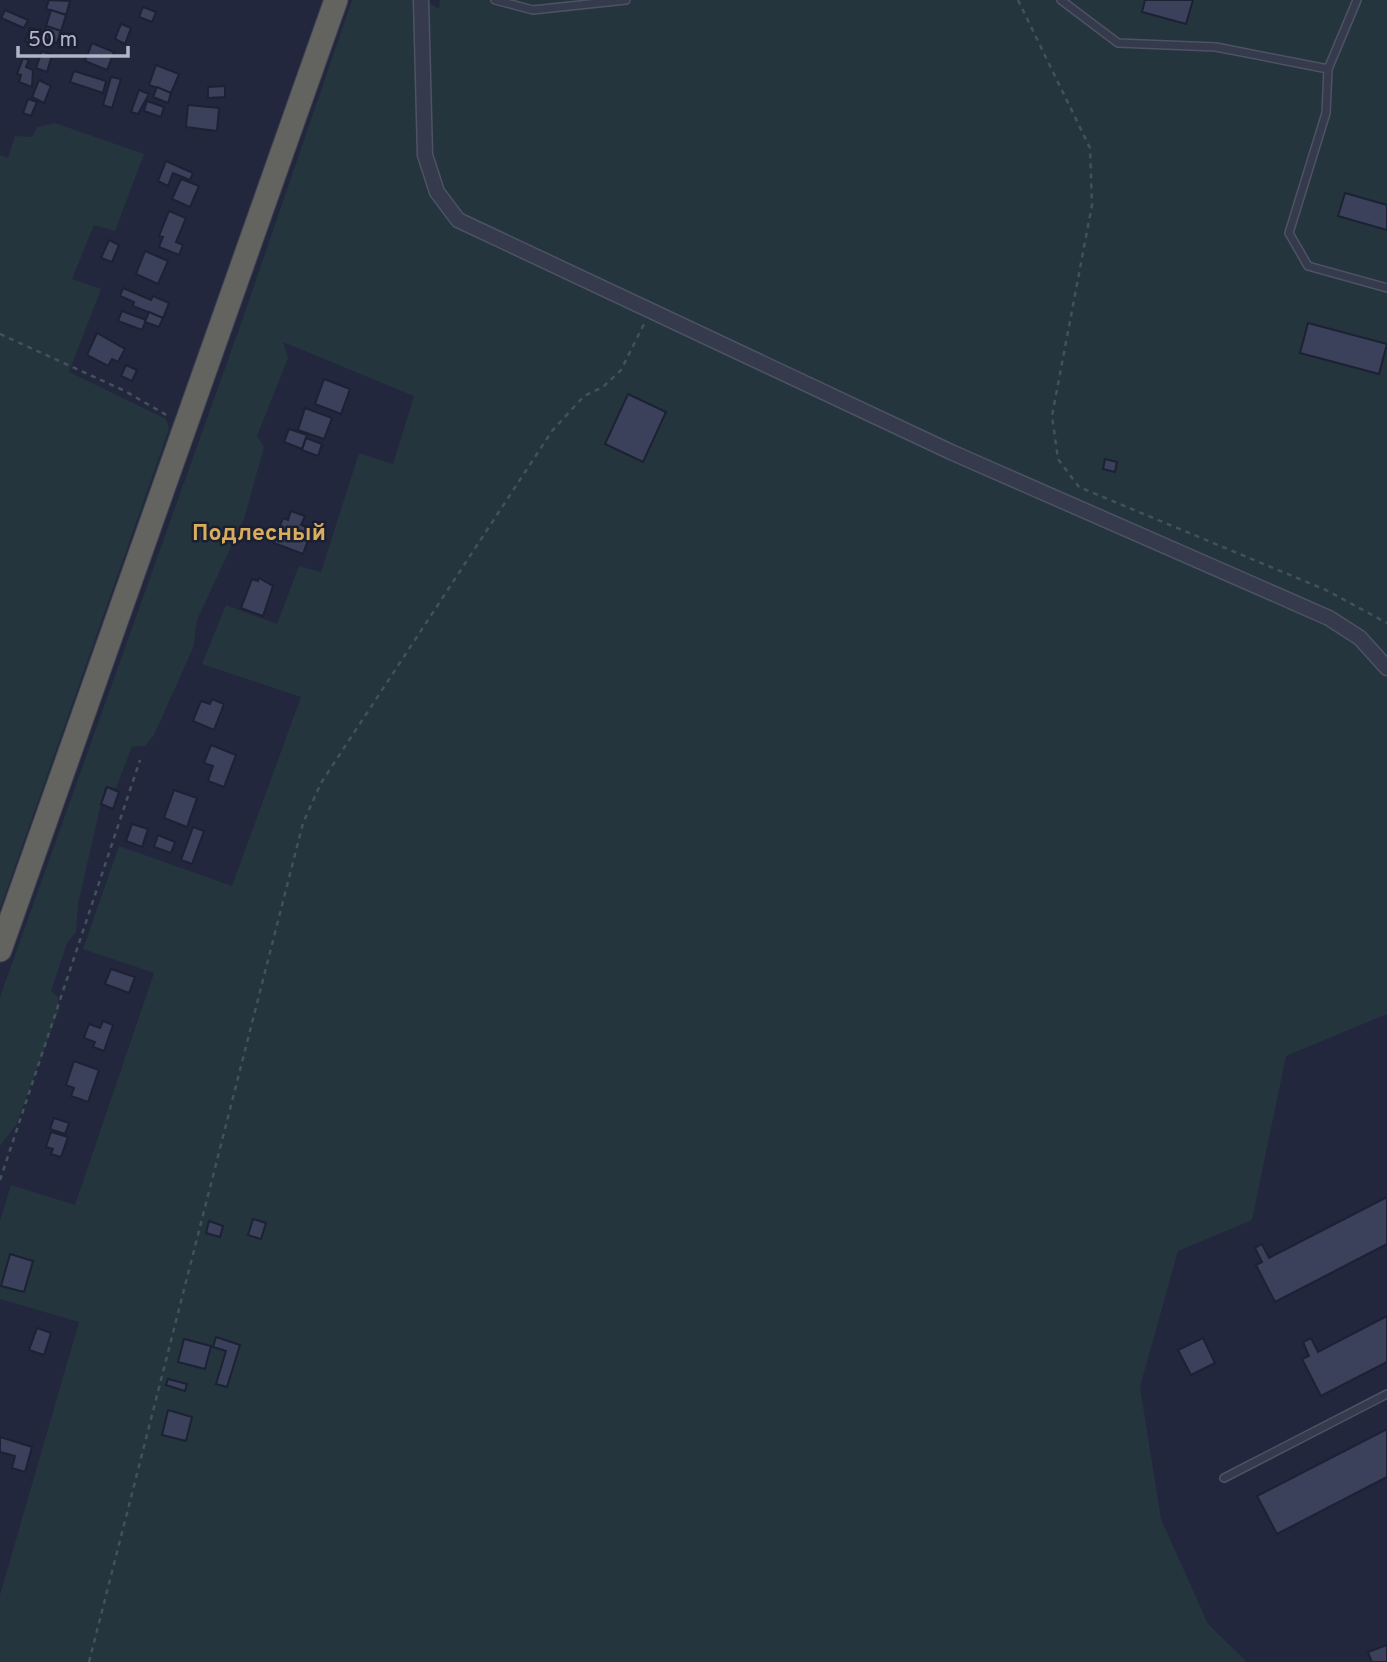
<svg xmlns="http://www.w3.org/2000/svg" width="1387" height="1662" viewBox="0 0 1387 1662" font-family="Overpass,sans-serif">
	<style>
		.green { fill: #24353e }
		.building { fill: #3b415b; stroke: #1d2134; stroke-width: 2 }
		.lines { fill: none; stroke-linecap: round; stroke-linejoin: round }
		.service-casing { stroke: #4e5265; stroke-width: 10 }
		.minor-casing { stroke: #4e5265; stroke-width: 17 }
		.trunk-casing { stroke: #3e4255; stroke-width: 25 }
		.path { stroke: #41525b; stroke-width: 2.5; stroke-dasharray: 5 5; stroke-linecap: butt }
		.service { stroke: #353a4d; stroke-width: 7 }
		.minor { stroke: #353a4d; stroke-width: 14 }
		.trunk { stroke: #636360; stroke-width: 23 }
		.labels { text-anchor: middle; dominant-baseline: central; stroke-width: 5; stroke-linejoin: round; paint-order: stroke }
		.quarter-label { font-size: 23px; font-weight: bold; fill: #d9ad5b; stroke: #1b1f32 }
	</style>
	<rect width="100%" height="100%" fill="#22273d"/>
	<g class="green">
		<polygon points="352,0 425,0 439,9 440,0 1387,0 1387,1014 1286,1056 1252,1220 1178,1251 1140,1387 1161,1519 1208,1624 1247,1662 0,1662 0,1595 79,1322 0,1299 0,1221 11,1185 75,1205 154,973 83,949 119,846 232,886 301,697 202,664 226,605 277,624 299,566 321,572 359,453 393,464 414,396 283,342 288,358 257,436 264,447 244,519 197,620 193,648 154,735 145,746 132,747 116,788 105,786 78,904 76,932 67,943 51,991 58,997 59,1010 16,1125 0,1146 0,997 244,315"/>
		<polygon points="55,123 144,154 115,231 94,225 72,279 101,289 69,372 166,419 169,429 0,909 0,155 8,158 15,136 32,137 37,127"/>
	</g>
	<g class="building">
		<polygon points="49,0 70,1 66,15 46,9"/>
		<polygon points="1145,0 1193,0 1186,24 1142,12"/>
		<polygon points="143,7 156,12 152,22 139,17"/>
		<polygon points="5,10 28,20 24,28 1,18"/>
		<polygon points="51,10 66,15 61,31 46,26"/>
		<polygon points="121,24 131,28 125,44 115,39"/>
		<polygon points="46,26 61,31 57,43 45,39"/>
		<polygon points="30,28 38,30 36,36 41,38 39,45 25,41"/>
		<polygon points="92,43 114,52 107,70 85,61"/>
		<polygon points="42,51 52,55 47,72 36,68"/>
		<polygon points="23,58 29,60 26,67 33,70 32,87 19,82 21,75 17,74"/>
		<polygon points="156,65 179,74 171,93 149,85"/>
		<polygon points="74,71 106,81 103,93 70,82"/>
		<polygon points="111,77 121,79 112,108 103,105"/>
		<polygon points="39,80 51,86 44,103 32,97"/>
		<polygon points="225,86 225,97 208,98 208,87"/>
		<polygon points="157,87 171,93 168,103 153,97"/>
		<polygon points="139,90 149,94 138,114 131,112"/>
		<polygon points="28,99 37,102 31,116 23,113"/>
		<polygon points="147,101 164,107 161,117 144,111"/>
		<polygon points="188,105 219,108 217,131 186,127"/>
		<polygon points="166,161 193,173 190,180 173,173 168,186 158,181"/>
		<polygon points="181,179 199,186 190,207 172,199"/>
		<polygon points="1345,193 1387,205 1387,230 1338,216"/>
		<polygon points="169,211 186,218 176,242 183,245 179,255 159,247 163,237 159,236"/>
		<polygon points="109,240 119,245 112,262 101,258"/>
		<polygon points="145,251 168,261 158,284 136,274"/>
		<polygon points="123,288 151,300 153,296 169,303 163,318 133,306 134,302 120,296"/>
		<polygon points="122,311 146,320 142,330 118,321"/>
		<polygon points="149,312 163,318 159,327 145,322"/>
		<polygon points="1308,323 1387,344 1379,374 1300,353"/>
		<polygon points="97,333 125,349 118,362 112,359 108,366 87,355"/>
		<polygon points="126,365 137,370 132,381 121,376"/>
		<polygon points="324,379 350,389 341,414 315,404"/>
		<polygon points="628,394 666,412 643,462 605,444"/>
		<polygon points="305,408 332,418 324,439 298,430"/>
		<polygon points="289,429 307,435 302,449 284,442"/>
		<polygon points="306,438 322,444 318,456 302,450"/>
		<polygon points="1105,459 1117,462 1115,472 1103,469"/>
		<polygon points="291,511 305,516 301,525 312,529 303,554 274,543 283,518 288,520"/>
		<polygon points="259,578 273,586 263,616 241,608 252,579 258,581"/>
		<polygon points="212,699 224,704 214,730 193,721 201,701 210,704"/>
		<polygon points="211,745 236,755 224,787 208,781 213,766 204,763"/>
		<polygon points="107,787 119,792 113,809 101,804"/>
		<polygon points="174,790 197,798 187,827 164,818"/>
		<polygon points="132,824 148,829 142,847 126,841"/>
		<polygon points="193,827 204,831 192,864 181,860"/>
		<polygon points="158,835 175,842 171,853 154,847"/>
		<polygon points="111,969 135,977 129,993 105,984"/>
		<polygon points="103,1021 113,1025 104,1051 93,1047 95,1042 84,1038 89,1024 100,1028"/>
		<polygon points="74,1061 99,1070 88,1102 71,1096 74,1088 66,1085"/>
		<polygon points="54,1118 69,1123 65,1134 50,1129"/>
		<polygon points="51,1132 68,1137 61,1157 51,1154 53,1149 46,1147"/>
		<polygon points="1387,1197 1387,1244 1275,1302 1256,1265 1262,1262 1255,1248 1262,1244 1269,1258"/>
		<polygon points="253,1219 266,1223 261,1239 248,1235"/>
		<polygon points="209,1221 223,1226 220,1237 206,1233"/>
		<polygon points="10,1254 33,1261 24,1292 1,1286"/>
		<polygon points="1387,1316 1387,1362 1321,1396 1302,1359 1309,1356 1303,1342 1311,1338 1318,1352"/>
		<polygon points="37,1328 51,1333 44,1355 29,1350"/>
		<polygon points="216,1337 240,1345 227,1387 216,1384 226,1351 213,1347"/>
		<polygon points="1203,1338 1215,1363 1191,1375 1178,1350"/>
		<polygon points="184,1339 211,1346 205,1369 178,1362"/>
		<polygon points="168,1379 187,1384 185,1391 166,1385"/>
		<polygon points="168,1410 192,1417 186,1441 162,1435"/>
		<polygon points="1387,1429 1387,1477 1277,1534 1257,1496"/>
		<polygon points="0,1437 32,1447 25,1472 12,1468 15,1456 0,1452"/>
		<polygon points="1387,1645 1387,1662 1372,1662 1368,1652"/>
	</g>
	<g class="lines">
		<defs>
			<g id="service">
				<polyline points="495,0 533,10 626,0"/>
				<polyline points="1061,0 1118,43 1216,47 1328,69"/>
				<polyline points="1357,0 1328,69 1326,113 1289,233 1308,266 1387,288"/>
				<polyline points="1224,1478 1387,1394"/>
			</g>
			<polyline id="minor" points="421,0 425,155 437,192 458,220 951,452 1329,618 1360,638 1387,668"/>
			<polyline id="trunk" points="0,950 336,0"/>
		</defs>
		<use href="#service" class="service-casing"/>
		<use href="#minor" class="minor-casing"/>
		<use href="#trunk" class="trunk-casing"/>
		<g class="path">
			<polyline points="1018,0 1090,148 1092,205 1052,416 1058,459 1079,487 1326,590 1387,623"/>
			<polyline points="0,334 125,391 168,416"/>
			<polyline points="0,1180 140,760"/>
			<polyline points="89,1662 303,823 321,783 552,431 584,396 603,387 621,370 645,322"/>
		</g>
		<use href="#service" class="service"/>
		<use href="#minor" class="minor"/>
		<use href="#trunk" class="trunk"/>
	</g>
	<g class="labels">
		<g class="quarter-label">
			<text x="259" y="534">Подлесный</text>
		</g>
	</g>
	<path d="M18 46v10h110v-10" fill="none" stroke="#b1b5c8" stroke-width="3.5"/>
	<text x="28" y="46" font-size="21" fill="#b1b5c8" stroke="#1b1f32" stroke-width="5" paint-order="stroke">50 m</text>
</svg>
